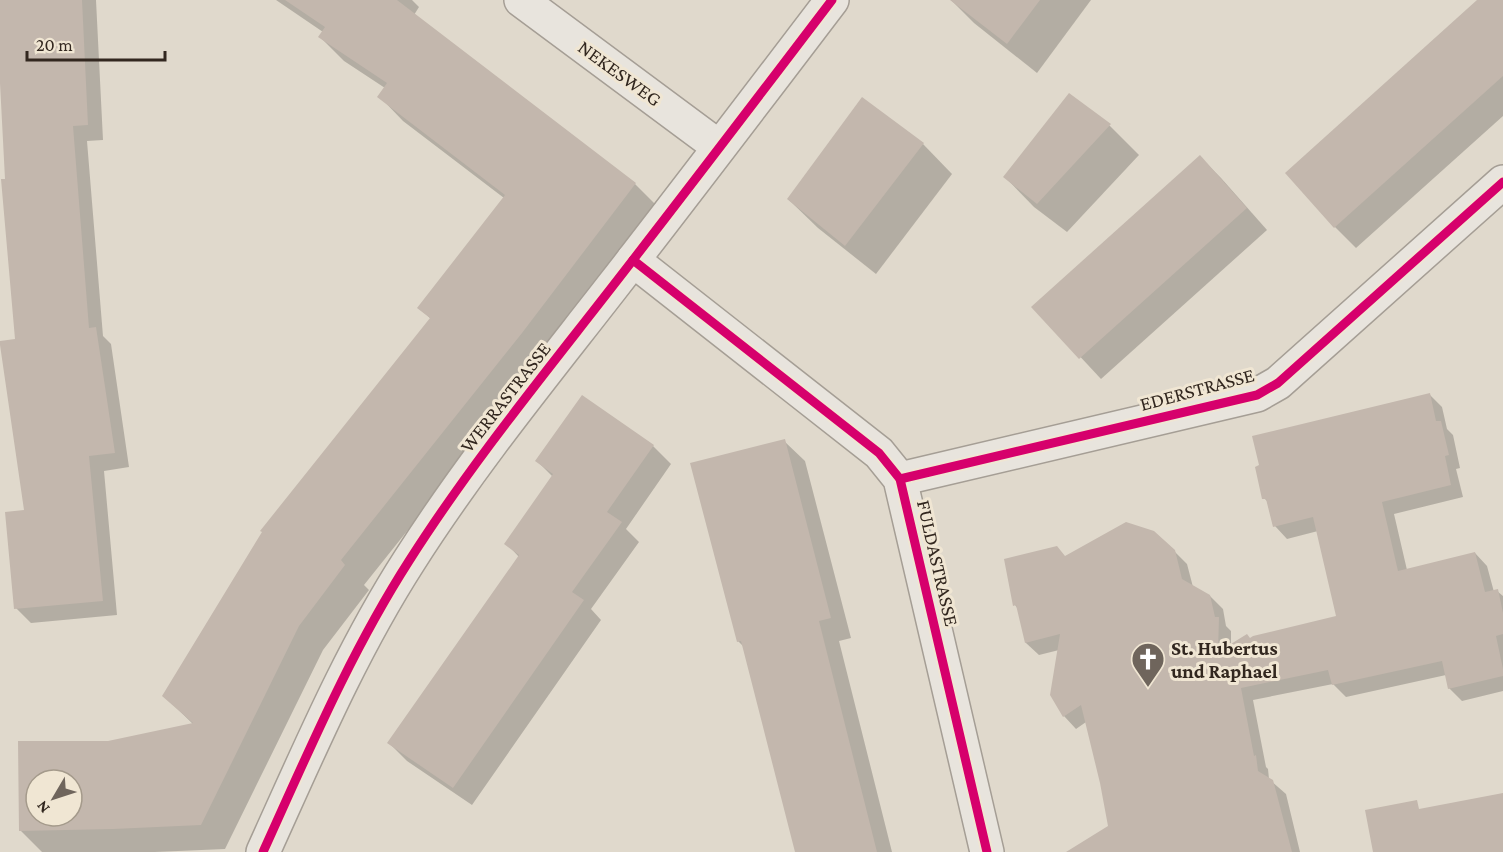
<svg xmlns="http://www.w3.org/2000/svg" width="1503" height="852" viewBox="0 0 1503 852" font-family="'Crimson Pro',serif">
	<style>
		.shadow { fill: #0003; fill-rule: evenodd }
		.building { fill: #c3b7ad; fill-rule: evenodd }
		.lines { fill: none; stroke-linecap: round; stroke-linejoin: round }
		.minor-casing { stroke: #a59e95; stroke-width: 36 }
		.minor { stroke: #e8e4dd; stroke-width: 33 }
		.cycleway-casing { stroke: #f0e6d3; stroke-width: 13 }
		.cycleway { stroke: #d6006c; stroke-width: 9 }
		.labels { text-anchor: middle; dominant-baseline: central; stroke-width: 6; stroke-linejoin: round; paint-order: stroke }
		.street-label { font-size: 20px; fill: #32271f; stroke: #f0e6d3 }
		.poi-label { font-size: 20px; font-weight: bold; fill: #32271f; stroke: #f0e6d3; text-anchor: start }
	</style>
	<rect width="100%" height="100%" fill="#e0d9cc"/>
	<g class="shadow">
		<polygon points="0,0 96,0 103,140 87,141 103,336 111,344 129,467 104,471 117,615 31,623 16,608 26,511 0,48"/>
		<path d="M276 0H412L419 7 414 15 635 184 659 208 546 357 364 585 369 590 323 650 225 849 155 852H42L20 830 19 743 109 742 194 725 164 696 431 319 419 308 504 198 403 121 379 96 385 88 344 61 320 37 323 32ZM36 780H72V816H36Z"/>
		<polygon points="951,0 1091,0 1037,73 974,23"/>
		<polygon points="1479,0 1503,0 1503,116 1356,248 1335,227 1287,173"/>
		<polygon points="1069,95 1110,126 1139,155 1067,232 1034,207 1005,177"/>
		<polygon points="923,144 952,174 876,274 818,228 788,199"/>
		<polygon points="1200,157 1221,178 1267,230 1101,379 1034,307"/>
		<polygon points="1429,394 1442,407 1447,429 1453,435 1460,468 1456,469 1463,497 1394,514 1407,570 1475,553 1487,566 1494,592 1497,591 1503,596 1503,691 1462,701 1449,688 1446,675 1346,697 1333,684 1253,700 1266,767 1268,769 1269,779 1286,794 1300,852 1099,852 1109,827 1101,783 1086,722 1076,729 1064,716 1059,650 1039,655 1026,643 1018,609 1015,605 1066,557 1174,551 1187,564 1193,587 1210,596 1223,609 1226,626 1231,631 1231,646 1250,639 1338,617 1318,531 1287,539 1275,526 1269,503 1264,498"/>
		<polygon points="784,441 805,461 851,638 839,641 892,852 796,852 745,648 738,641"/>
		<polygon points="653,446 671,464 626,529 639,542 591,609 601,620 472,805 407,761 389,743 519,557 506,543 553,477 537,461"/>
	</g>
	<g class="building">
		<polygon points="0,0 82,0 88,125 73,126 89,328 96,327 115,453 89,456 103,601 14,609 5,512 24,510 0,345 0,341 15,339 1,179 5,179 0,83"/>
		<path d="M285 0H397L636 183 522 333 341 560 345 565 299 626 201 825 113 829 19 831 18 741H108L193 723 162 696 262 532 260 531 430 318 417 308 505 195 377 97 387 83 318 37 325 27ZM36 780H72V816H36Z"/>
		<polygon points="950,0 1040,0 1007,44"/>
		<polygon points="1477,0 1503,0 1503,76 1334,228 1285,173"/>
		<polygon points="1069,93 1111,124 1037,204 1003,177"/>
		<polygon points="862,97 924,143 845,246 787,199"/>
		<polygon points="1200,155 1247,208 1079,359 1031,307"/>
		<polygon points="1430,393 1436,421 1441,421 1449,455 1445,456 1451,485 1382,502 1398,571 1475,552 1485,592 1498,589 1503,613 1503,634 1496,636 1503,669 1503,676 1448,689 1442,661 1332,685 1328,670 1241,688 1254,756 1256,755 1258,771 1273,780 1292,852 1066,852 1108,826 1100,783 1081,705 1063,717 1050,695 1060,634 1025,643 1016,605 1013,606 1004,559 1057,546 1065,556 1126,522 1154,531 1175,550 1182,579 1210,595 1215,617 1219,617 1218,652 1247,634 1250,638 1253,636 1336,616 1313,517 1273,527 1266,499 1262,499 1255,467 1259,465 1252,436"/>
		<polygon points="582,395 654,445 607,512 622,522 572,592 584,600 453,788 387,743 519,555 504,544 553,474 535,461"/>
		<polygon points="785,439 831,618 819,621 877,852 795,852 741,641 737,642 690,463"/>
		<polygon points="1503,793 1503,852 1373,852 1365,810 1417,800 1419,809"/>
	</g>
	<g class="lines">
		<defs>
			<g id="minor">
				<polyline points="521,0 719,147"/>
				<polyline points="633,260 879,453 900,479 987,852"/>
				<polyline points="900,479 1257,395 1278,383 1503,182"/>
				<path d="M263 852C308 753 350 653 409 561 470 465 542 377 612 287 686 192 759 96 832 0"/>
			</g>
		</defs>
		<use href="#minor" class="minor-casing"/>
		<use href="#minor" class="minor"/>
		<defs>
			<g id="cycleway">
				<polyline points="633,260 879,453 900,479 987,852"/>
				<polyline points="900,479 1257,395 1278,383 1503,182"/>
				<path d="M263 852C308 753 350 653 409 561 470 465 542 377 612 287 686 192 759 96 832 0"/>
			</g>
		</defs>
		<use href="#cycleway" class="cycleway-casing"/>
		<use href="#cycleway" class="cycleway"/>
	</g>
	<defs>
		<symbol id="church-pin" viewBox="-11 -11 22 30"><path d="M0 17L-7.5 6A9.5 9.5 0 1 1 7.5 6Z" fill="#6f655c" stroke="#f0e6d3"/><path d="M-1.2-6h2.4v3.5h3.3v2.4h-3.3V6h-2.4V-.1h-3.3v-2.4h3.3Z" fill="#fff"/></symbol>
	</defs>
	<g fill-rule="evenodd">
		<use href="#church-pin" x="1129" y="640" width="38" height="52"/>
	</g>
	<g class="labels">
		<g class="street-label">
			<text transform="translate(620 73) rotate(36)">NEKESWEG</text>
			<text transform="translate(1197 389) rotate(-15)">EDERSTRASSE</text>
			<text transform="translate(505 397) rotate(-52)">WERRASTRASSE</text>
			<text transform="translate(938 563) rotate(77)">FULDASTRASSE</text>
		</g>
		<g class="poi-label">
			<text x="1171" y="648">St. Hubertus<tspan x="1171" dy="23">und Raphael</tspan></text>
		</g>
	</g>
	<g transform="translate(54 798) rotate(231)"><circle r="28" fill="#f0e6d3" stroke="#a49a8b" stroke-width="1.5"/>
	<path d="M0-4.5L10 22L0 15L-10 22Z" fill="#6f655c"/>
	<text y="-9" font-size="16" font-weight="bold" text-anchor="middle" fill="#32271f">N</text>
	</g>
	<path d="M27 51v9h138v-9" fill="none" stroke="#32271f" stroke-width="3"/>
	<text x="36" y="51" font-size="18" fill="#32271f" stroke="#f0e6d3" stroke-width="4.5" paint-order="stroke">20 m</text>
</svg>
